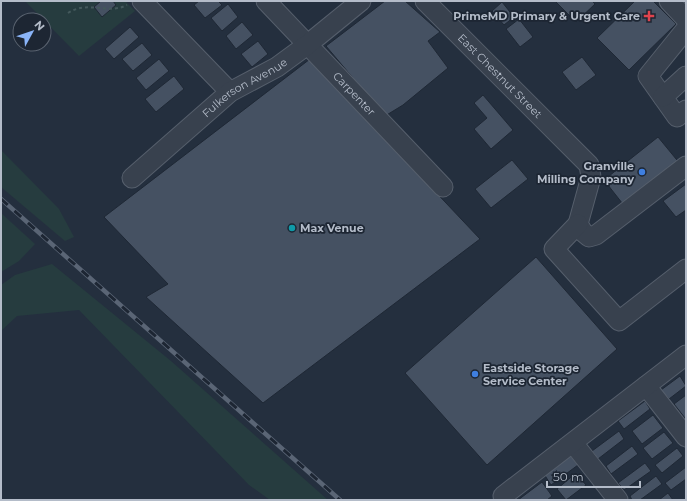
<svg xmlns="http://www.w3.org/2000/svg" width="687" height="501" viewBox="0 0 687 501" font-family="Montserrat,sans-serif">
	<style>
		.green { fill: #263c3f }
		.building { fill: #455162; stroke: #1f2835 }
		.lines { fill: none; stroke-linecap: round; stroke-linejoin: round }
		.minor-casing { stroke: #565f6c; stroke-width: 21 }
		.path { stroke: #44595c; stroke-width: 2; stroke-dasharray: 3 3; stroke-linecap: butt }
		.minor { stroke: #38414e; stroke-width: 19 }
		.rail-casing { stroke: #5a6575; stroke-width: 4.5 }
		.rail { stroke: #1d2633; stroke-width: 3; stroke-dasharray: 9; stroke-linecap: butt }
		.health-dot { fill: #e0444e; stroke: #1d2633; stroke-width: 1.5 }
		.shop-dot { fill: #3f7fe0; stroke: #1d2633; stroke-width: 1.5 }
		.culture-dot { fill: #0f9aa8; stroke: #1d2633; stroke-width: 1.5 }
		.labels { text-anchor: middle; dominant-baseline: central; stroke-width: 3.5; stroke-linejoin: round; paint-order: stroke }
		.poi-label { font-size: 11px; font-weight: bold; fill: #b4bcc9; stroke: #1d2633; text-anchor: end }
		.street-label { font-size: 11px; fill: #b4bcc9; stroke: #1d2633 }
	</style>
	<rect width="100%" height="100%" fill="#242f3e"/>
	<g class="green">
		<polygon points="25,1 125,1 135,11 79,56"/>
		<polygon points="1,150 59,209 74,237 65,241 1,187"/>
		<polygon points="1,213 35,244 19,261 1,272"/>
		<polygon points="52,264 171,361 328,500 270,500 249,485 79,310 17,316 1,331 1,285 15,275"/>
	</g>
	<g class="building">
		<polygon points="101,1 113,1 116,5 102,17 94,7"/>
		<polygon points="199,1 218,1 222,5 205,18 194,5"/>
		<polygon points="385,1 405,1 440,32 428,41 448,68 403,105 385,116 326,46"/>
		<polygon points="555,1 592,1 595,4 576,22"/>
		<polygon points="635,1 653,1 676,24 629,70 597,38"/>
		<polygon points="502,2 514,17 504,25 492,11"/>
		<polygon points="228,4 238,17 222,31 211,18"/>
		<polygon points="519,19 533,37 520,47 506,29"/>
		<polygon points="242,22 253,35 236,49 226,36"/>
		<polygon points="130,27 139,37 114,59 105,49"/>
		<polygon points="258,41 268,54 252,67 241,54"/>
		<polygon points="142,43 152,55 133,71 122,59"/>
		<polygon points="582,57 596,75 576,90 562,72"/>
		<polygon points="159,59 169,71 146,90 136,78"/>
		<polygon points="310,59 480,239 263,403 146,297 168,284 104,217"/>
		<polygon points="174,76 184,89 156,112 145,99"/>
		<polygon points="483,95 513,130 491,149 474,129 487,118 474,103"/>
		<polygon points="658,137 681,165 626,208 604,180"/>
		<polygon points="512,160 528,179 491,208 475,189"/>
		<polygon points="686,184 686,210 676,217 663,201"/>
		<polygon points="536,257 617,349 487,465 405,373"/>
		<polygon points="680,376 686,386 669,399 661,390"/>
		<polygon points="686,395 686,417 685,418 674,404"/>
		<polygon points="645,401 650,409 624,429 618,421"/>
		<polygon points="653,415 663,428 642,444 632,431"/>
		<polygon points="619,431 624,439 598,459 592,451"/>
		<polygon points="664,432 673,443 652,459 643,448"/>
		<polygon points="632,446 638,454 611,474 606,466"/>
		<polygon points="677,448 683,456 662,473 655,465"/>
		<polygon points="570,455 578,465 551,485 544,474"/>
		<polygon points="645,463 651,471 624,490 618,483"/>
		<polygon points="686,467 686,479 671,490 665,483"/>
		<polygon points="576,473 586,485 566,500 557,489"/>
		<polygon points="656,476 662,484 640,500 632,500 630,496"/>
		<polygon points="542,482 552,496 547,500 518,500"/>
		<polygon points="668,493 673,500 659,500"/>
	</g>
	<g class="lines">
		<defs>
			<g id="minor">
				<polyline points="142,1 230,92"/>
				<path id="s1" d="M266 1 443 187"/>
				<path id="s2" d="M425 1 589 165 591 177 578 224 583 232 589 237 596 235 686 166"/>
				<polyline points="669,1 686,19"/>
				<polyline points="686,29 648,76 677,117 686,110"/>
				<polyline points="663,97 686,76"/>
				<path id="s3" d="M132 178 230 92 277 67 307 45 361 1"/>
				<polyline points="578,224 554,249 619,321 686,269"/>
				<polyline points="646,386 686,437"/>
				<polyline points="573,443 618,500"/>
				<polyline points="506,500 503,496 686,355"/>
			</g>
		</defs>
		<use href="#minor" class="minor-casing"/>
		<path class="path" d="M68 13C88 0 108 15 127 5"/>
		<use href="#minor" class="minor"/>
		<defs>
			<polyline id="rail" points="1,199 340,500"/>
		</defs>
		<use href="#rail" class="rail-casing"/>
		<use href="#rail" class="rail"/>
	</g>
	<path class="health-dot" d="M647 10h4v4h4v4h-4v4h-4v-4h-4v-4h4z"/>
	<g class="shop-dot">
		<circle cx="642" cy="172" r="4"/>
		<circle cx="475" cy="374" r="4"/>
	</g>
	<circle class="culture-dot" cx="292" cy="228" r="4"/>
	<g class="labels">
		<g class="poi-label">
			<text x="640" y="16">PrimeMD Primary &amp; Urgent Care</text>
			<text x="634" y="166">Granville<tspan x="634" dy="13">Milling Company</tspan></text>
			<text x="300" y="228" text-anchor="start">Max Venue</text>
			<text x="483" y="368" text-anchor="start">Eastside Storage<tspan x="483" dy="13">Service Center</tspan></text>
		</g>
		<g class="street-label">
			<text stroke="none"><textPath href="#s2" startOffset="106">East Chestnut Street</textPath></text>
			<text stroke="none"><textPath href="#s3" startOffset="145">Fulkerson Avenue</textPath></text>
			<text stroke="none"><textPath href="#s1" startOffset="128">Carpenter</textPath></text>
		</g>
	</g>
	<rect width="687" height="501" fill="none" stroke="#b4bcc9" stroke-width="4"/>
	<g transform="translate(32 32) rotate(50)"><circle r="19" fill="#1d2633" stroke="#59626f"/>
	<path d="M0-3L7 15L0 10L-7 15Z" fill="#8ab4f8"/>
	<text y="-6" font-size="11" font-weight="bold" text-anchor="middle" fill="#b4bcc9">N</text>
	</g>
	<path d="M547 481v6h93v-6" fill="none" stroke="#b4bcc9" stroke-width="2"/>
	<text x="553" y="481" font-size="12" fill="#b4bcc9" stroke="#1d2633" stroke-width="3" paint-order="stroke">50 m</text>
</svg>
